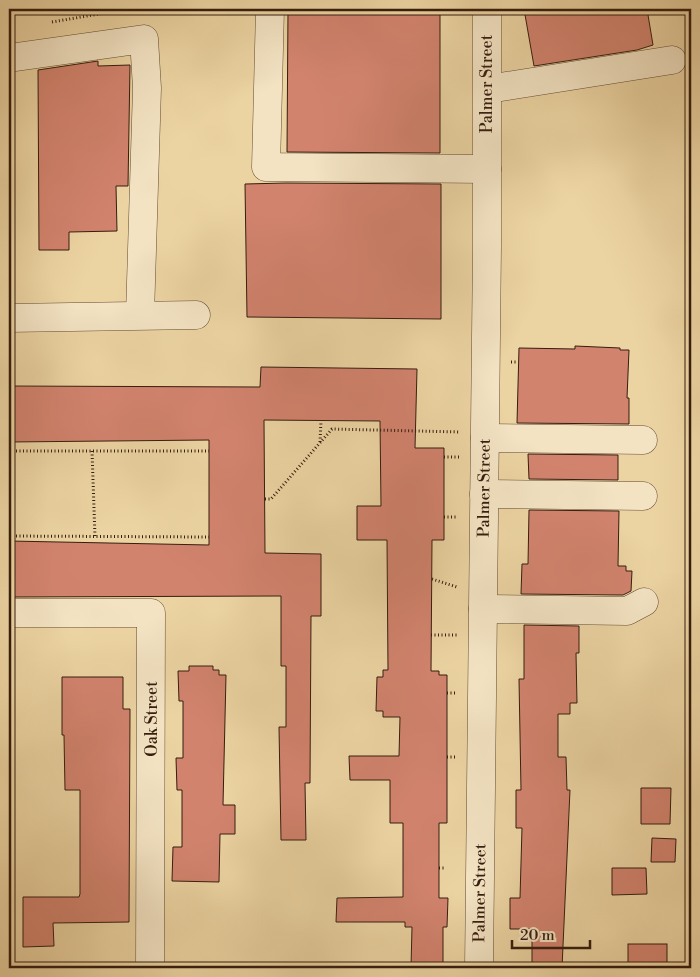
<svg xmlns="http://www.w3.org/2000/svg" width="700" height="977" viewBox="0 0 700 977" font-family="'Libre Bodoni',serif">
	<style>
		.building { fill: #d2836e; stroke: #351d0f }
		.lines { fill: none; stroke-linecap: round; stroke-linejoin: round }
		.minor-casing { stroke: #634b34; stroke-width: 29 }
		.path { stroke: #351d0f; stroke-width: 3; stroke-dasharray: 1 2.5; stroke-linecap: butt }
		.minor { stroke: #f3e3c3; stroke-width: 28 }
		.labels { text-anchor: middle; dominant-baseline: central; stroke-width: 4; stroke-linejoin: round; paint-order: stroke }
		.street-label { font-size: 16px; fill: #351d0f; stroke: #f3e3c3 }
	</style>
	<rect width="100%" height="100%" fill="#ecd4a2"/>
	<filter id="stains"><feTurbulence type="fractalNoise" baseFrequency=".004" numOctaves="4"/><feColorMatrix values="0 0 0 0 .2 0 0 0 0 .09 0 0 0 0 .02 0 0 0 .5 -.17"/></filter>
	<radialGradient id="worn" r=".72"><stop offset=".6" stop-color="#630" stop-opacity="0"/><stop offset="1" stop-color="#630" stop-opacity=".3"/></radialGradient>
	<g class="building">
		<polygon points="288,9 440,9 440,153 287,152"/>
		<polygon points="524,9 647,9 653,45 637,50 534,66"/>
		<polygon points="98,61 98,66 130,65 128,186 116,186 117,231 69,232 69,250 39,250 38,70"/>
		<polygon points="286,183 441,184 441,319 247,317 245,184"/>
		<polygon points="575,346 620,348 620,350 629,350 627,398 629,398 629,424 517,423 519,348 575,349"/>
		<polygon points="261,367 417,369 415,448 444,448 444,540 432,540 431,671 439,671 439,675 447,675 447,823 439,823 439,898 448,898 447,927 443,927 443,967 411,967 412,927 405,927 405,922 336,922 337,898 403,897 403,823 390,823 390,780 350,780 349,756 399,756 400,717 383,717 383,711 376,711 377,677 383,677 383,670 388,670 387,540 357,540 357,506 381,506 380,421 264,420 265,553 321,554 321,616 311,616 310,783 305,783 306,840 281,840 279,727 286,727 286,666 281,666 281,596 9,597 9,541 209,545 209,440 9,442 9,386 260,387"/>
		<polygon points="528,454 618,455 618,480 529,479"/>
		<polygon points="529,510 619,511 618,566 626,566 626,571 632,571 631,591 623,595 521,594 522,564 528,564"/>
		<polygon points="524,625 579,626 579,653 576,653 577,703 570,703 570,714 558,714 558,757 566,757 567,790 570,790 562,968 532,968 532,929 510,929 510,898 520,898 522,828 516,828 516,790 521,790 519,679 524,679"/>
		<polygon points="189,666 213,666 213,670 219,670 219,675 226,675 223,805 235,805 235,834 220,834 219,882 172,881 173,847 182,847 182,790 177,790 176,758 183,758 183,701 179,701 178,671 189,671"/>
		<polygon points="62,677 123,677 123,709 130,709 129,922 53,923 54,946 23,947 23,897 79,897 80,894 80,790 65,790 64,735 62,735"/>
		<polygon points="641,788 671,788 670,824 641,824"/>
		<polygon points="652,838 676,839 675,862 651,862"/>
		<polygon points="612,868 646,868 647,894 612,895"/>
		<rect x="628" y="944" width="39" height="24"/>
	</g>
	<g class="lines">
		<defs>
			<g id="minor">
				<polyline points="270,9 266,167 487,169"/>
				<polyline points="9,58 144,39 147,88 140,315"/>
				<polyline points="488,89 672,60"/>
				<polyline points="9,318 196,315"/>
				<polyline points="485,438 643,440"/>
				<polyline points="484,494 643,496"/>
				<polyline points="483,609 627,611 644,602"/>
				<polyline points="9,613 151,613 150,968"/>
				<path id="s1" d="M479 968 487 246V9"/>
			</g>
		</defs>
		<use href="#minor" class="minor-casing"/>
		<g class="path">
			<polyline points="52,22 128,9"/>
			<polyline points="511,362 518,362"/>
			<polyline points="320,442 321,421"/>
			<polyline points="9,451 209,451"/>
			<polyline points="92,451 95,537"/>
			<polyline points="444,457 460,457"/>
			<polyline points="265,499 271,499 332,429 460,432"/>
			<polyline points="444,517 458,517"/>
			<polyline points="9,536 209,537"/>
			<polyline points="432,579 457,587"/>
			<polyline points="431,635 458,635"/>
			<polyline points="447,693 457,693"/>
			<polyline points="447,757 456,757"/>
			<polyline points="439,868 444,868"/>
		</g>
		<use href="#minor" class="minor"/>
	</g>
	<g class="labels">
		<g class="street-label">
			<text transform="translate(487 84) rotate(-90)">Palmer Street</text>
			<text stroke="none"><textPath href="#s1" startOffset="480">Palmer Street</textPath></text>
			<text transform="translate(152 719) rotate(-90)">Oak Street</text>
			<text stroke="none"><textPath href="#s1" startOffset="75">Palmer Street</textPath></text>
		</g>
	</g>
	<rect width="700" height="977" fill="none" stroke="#ecd4a2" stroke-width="30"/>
	<rect x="10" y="10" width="680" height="957" fill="none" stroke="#351d0f" stroke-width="2.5"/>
	<rect x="15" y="15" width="670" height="947" fill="none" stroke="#351d0f"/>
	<path d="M512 940v8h78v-8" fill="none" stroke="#351d0f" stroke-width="2.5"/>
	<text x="520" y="940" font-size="15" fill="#351d0f" stroke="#f3e3c3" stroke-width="4" paint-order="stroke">20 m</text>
	<rect width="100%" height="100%" filter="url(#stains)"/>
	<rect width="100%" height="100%" fill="url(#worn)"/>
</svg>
